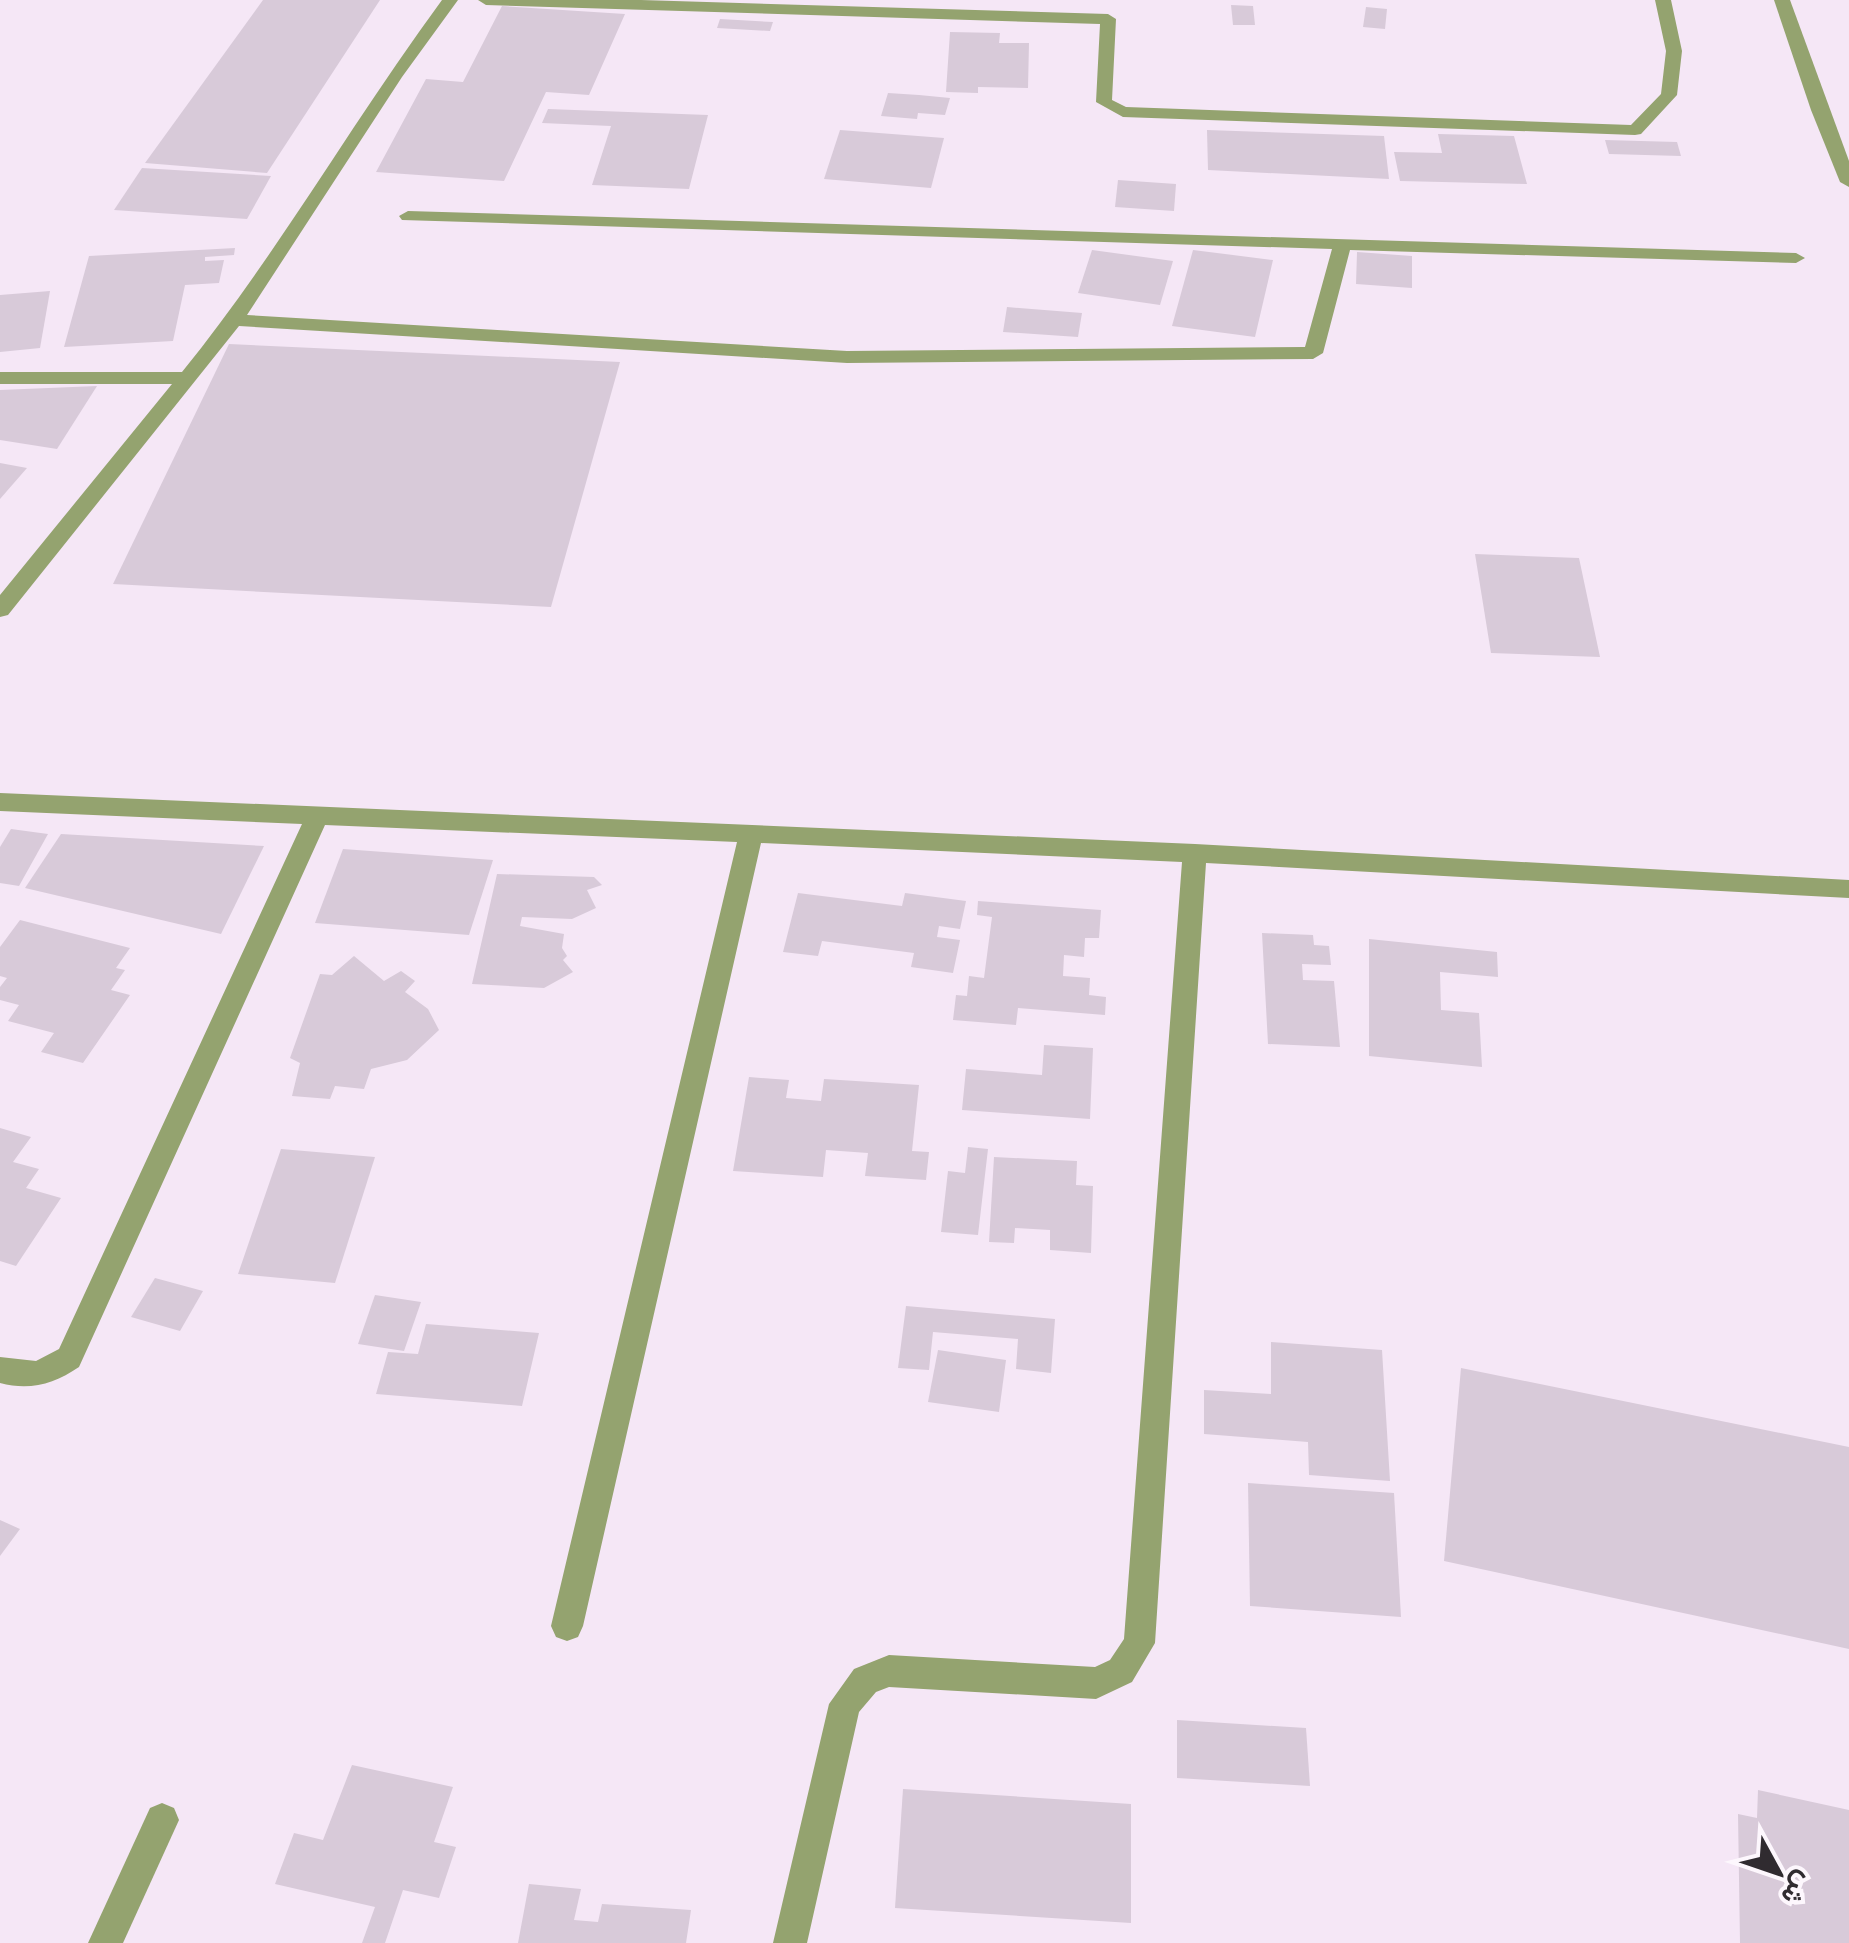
<svg xmlns="http://www.w3.org/2000/svg" width="1849" height="1943" viewBox="0 0 1849 1943" font-family="'Space Grotesk',Vazirmatn,sans-serif">
	<style>
		.building { fill: #d8cad9 }
		.lines { fill: none; stroke-linecap: round; stroke-linejoin: round }
		.minor { fill: #94a36f; fill-rule: evenodd }
	</style>
	<rect width="100%" height="100%" fill="#f5e7f6"/>
	<g class="building">
		<polygon points="263,0 380,0 267,173 145,163"/>
		<polygon points="1231,5 1253,6 1255,25 1233,25"/>
		<polygon points="502,6 625,14 589,95 546,92 504,181 376,172 426,79 463,82"/>
		<polygon points="1366,7 1387,9 1385,29 1363,27"/>
		<polygon points="720,19 773,22 770,31 717,28"/>
		<polygon points="950,32 1000,33 999,43 1029,43 1028,88 978,87 978,93 946,92"/>
		<polygon points="888,93 919,95 950,98 945,115 918,113 917,119 881,116"/>
		<polygon points="548,109 708,115 689,189 592,185 611,126 542,123"/>
		<polygon points="840,130 944,138 931,188 824,179"/>
		<polygon points="1207,130 1384,136 1389,179 1208,170"/>
		<polygon points="1438,134 1514,136 1527,184 1400,181 1394,152 1442,153"/>
		<polygon points="1605,140 1677,142 1681,156 1609,154"/>
		<polygon points="142,168 271,176 247,219 114,210"/>
		<polygon points="1118,180 1176,184 1174,211 1115,207"/>
		<polygon points="235,248 234,255 205,257 205,261 224,260 219,283 185,285 173,341 64,347 89,256"/>
		<polygon points="1092,250 1173,261 1160,305 1078,293"/>
		<polygon points="1193,250 1273,260 1255,337 1172,326"/>
		<polygon points="1357,252 1412,256 1412,288 1356,284"/>
		<polygon points="50,291 40,348 0,352 0,295"/>
		<polygon points="1007,307 1082,313 1078,337 1003,332"/>
		<polygon points="229,344 620,362 551,607 113,584"/>
		<polygon points="97,386 57,449 0,440 0,390"/>
		<polygon points="0,463 27,468 0,499"/>
		<polygon points="1475,554 1579,558 1600,657 1491,653"/>
		<polygon points="11,829 48,834 19,886 0,883 0,847"/>
		<polygon points="61,834 264,846 221,934 25,888"/>
		<polygon points="343,849 493,860 469,935 315,923"/>
		<polygon points="497,874 594,877 602,885 587,890 596,908 572,919 522,917 520,926 564,934 562,948 567,956 563,960 573,972 544,988 472,984"/>
		<polygon points="798,893 902,906 905,893 966,901 960,929 939,926 937,937 960,940 953,973 911,967 914,953 822,941 818,956 783,952"/>
		<polygon points="978,901 1101,910 1099,938 1085,938 1084,957 1064,955 1063,976 1090,978 1089,995 1106,997 1105,1015 1018,1008 1016,1025 953,1020 956,995 967,996 969,976 984,978 992,917 977,915"/>
		<polygon points="20,920 130,948 116,968 125,970 111,990 130,995 83,1063 41,1052 54,1033 8,1021 19,1005 0,1000 0,987 7,978 0,976 0,947"/>
		<polygon points="1262,933 1313,935 1314,945 1329,946 1331,965 1302,964 1303,980 1334,981 1340,1047 1268,1044"/>
		<polygon points="1369,939 1497,952 1498,977 1440,972 1441,1010 1479,1013 1482,1067 1369,1056"/>
		<polygon points="354,956 384,981 401,971 415,981 405,992 428,1009 439,1030 407,1060 371,1069 364,1089 335,1086 330,1099 292,1096 300,1063 290,1058 320,974 332,975"/>
		<polygon points="1044,1045 1093,1048 1090,1119 962,1110 966,1069 1042,1075"/>
		<polygon points="749,1077 789,1080 786,1098 821,1101 824,1079 919,1085 912,1151 929,1152 926,1180 865,1176 868,1153 826,1150 823,1177 733,1171"/>
		<polygon points="0,1128 31,1137 13,1162 39,1169 26,1188 61,1198 16,1266 0,1261"/>
		<polygon points="968,1147 988,1149 978,1235 941,1232 948,1171 965,1173"/>
		<polygon points="281,1149 375,1157 335,1283 238,1274"/>
		<polygon points="994,1157 1077,1161 1076,1185 1093,1186 1091,1253 1050,1250 1050,1230 1015,1228 1014,1243 989,1242"/>
		<polygon points="155,1278 203,1291 180,1331 131,1317"/>
		<polygon points="375,1295 421,1302 404,1351 358,1344"/>
		<polygon points="906,1306 1055,1319 1051,1373 1016,1369 1018,1339 933,1332 929,1370 898,1368"/>
		<polygon points="426,1324 539,1333 522,1406 376,1394 388,1352 418,1354"/>
		<polygon points="1271,1342 1382,1350 1390,1481 1309,1475 1308,1442 1204,1434 1204,1390 1271,1394"/>
		<polygon points="938,1350 1006,1360 999,1412 928,1402"/>
		<polygon points="1461,1368 1849,1447 1849,1649 1444,1561"/>
		<polygon points="1248,1483 1394,1493 1401,1617 1250,1606"/>
		<polygon points="0,1520 20,1529 0,1556"/>
		<polygon points="1177,1720 1306,1728 1310,1786 1177,1778"/>
		<polygon points="352,1765 453,1787 434,1842 456,1847 439,1898 403,1890 385,1943 362,1943 375,1907 275,1884 294,1833 323,1840"/>
		<polygon points="903,1789 1131,1804 1131,1923 895,1908"/>
		<polygon points="1758,1790 1849,1810 1849,1943 1740,1943 1738,1814 1757,1818"/>
		<polygon points="529,1884 581,1889 574,1920 598,1922 602,1904 691,1910 686,1943 518,1943"/>
	</g>
	<g class="lines">
		<g class="minor">
			<path d="M442 0H458L402 77 247 315 847 351 1305 347 1332 249 402 220 399 216 408 211 1796 253 1805 258 1796 263 1350 250 1323 353 1313 359 847 363 239 326 8 615 0 617V595L172 384H0V372H182C277 255 352 122 442 0Z"/>
			<polygon points="478,0 641,0 1108,14 1116,19 1112,100 1126,107 1631,125 1661,94 1666,51 1655,0 1671,0 1682,51 1677,95 1641,134 1635,135 1123,117 1096,102 1100,24 486,5"/>
			<polygon points="1774,0 1790,0 1849,161 1849,187 1840,182 1811,110"/>
			<path d="M0 793 1195 844 1849 880V898L1206 863 1155 1643 1132 1682 1096 1699 889 1687 876 1692 859 1712 807 1943H773L829 1704 854 1669 889 1655 1095 1667 1110 1660 1124 1639 1182 862 761 843 583 1626 578 1637 567 1641 556 1637 551 1626 737 842 325 825 79 1367C54 1384 30 1391 0 1383V1357L36 1361 59 1349 302 824 0 811Z"/>
			<polygon points="162,1803 174,1808 179,1820 123,1943 88,1943 150,1808"/>
		</g>
	</g>
	<g transform="translate(1779 1873) rotate(130)" stroke="#fdf7fd" stroke-width="8" paint-order="stroke">
	<path d="M0-8L18 38L0 25L-18 38Z" fill="#302b30"/>
	<text y="-15" font-size="28" font-weight="bold" text-anchor="middle" fill="#302b30">ش</text>
	</g>
</svg>
